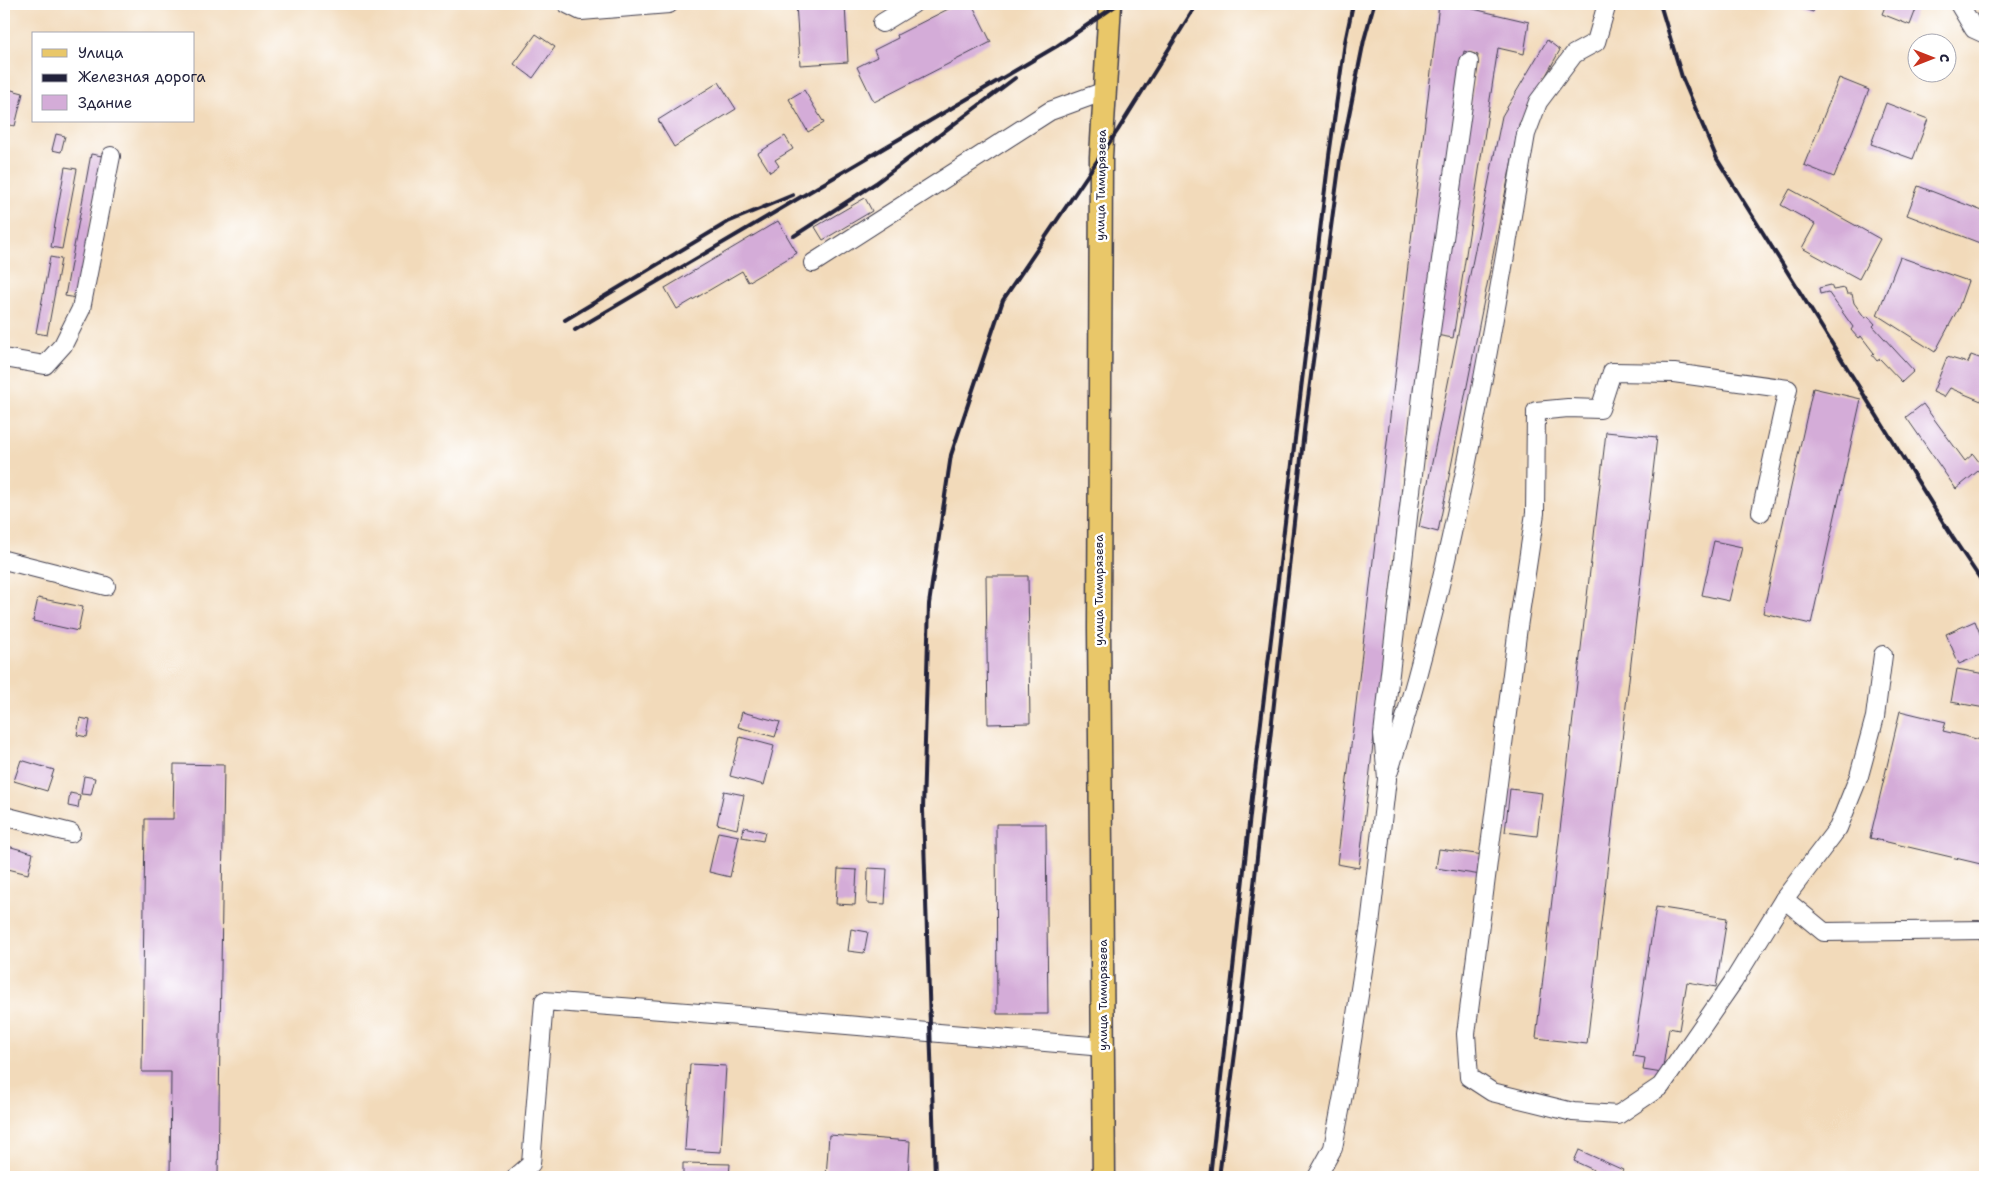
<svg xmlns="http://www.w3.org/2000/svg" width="1989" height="1181" viewBox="0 0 1989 1181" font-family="'Shantell Sans',sans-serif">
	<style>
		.building { fill: #d4acd8 }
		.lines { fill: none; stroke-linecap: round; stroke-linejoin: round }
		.minor-casing { stroke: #413e4e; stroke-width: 20 }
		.major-casing { stroke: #413e4e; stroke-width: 25 }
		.minor { stroke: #fff; stroke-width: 18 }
		.major { stroke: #e9c769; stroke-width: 22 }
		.rail { stroke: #22223b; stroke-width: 4 }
		.labels { text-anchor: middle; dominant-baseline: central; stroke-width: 5; stroke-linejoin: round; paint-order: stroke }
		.street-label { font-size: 12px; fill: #22223b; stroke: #fff }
	</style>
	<rect width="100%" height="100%" fill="#fff"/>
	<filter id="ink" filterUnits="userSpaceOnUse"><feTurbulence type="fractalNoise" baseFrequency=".02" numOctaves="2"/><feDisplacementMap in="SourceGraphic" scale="10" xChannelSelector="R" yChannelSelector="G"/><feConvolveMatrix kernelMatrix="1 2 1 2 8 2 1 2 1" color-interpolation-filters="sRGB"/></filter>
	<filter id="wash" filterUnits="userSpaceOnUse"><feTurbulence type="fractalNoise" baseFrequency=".0096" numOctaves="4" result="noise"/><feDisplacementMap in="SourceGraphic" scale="20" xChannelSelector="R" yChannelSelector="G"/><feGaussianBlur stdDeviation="1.12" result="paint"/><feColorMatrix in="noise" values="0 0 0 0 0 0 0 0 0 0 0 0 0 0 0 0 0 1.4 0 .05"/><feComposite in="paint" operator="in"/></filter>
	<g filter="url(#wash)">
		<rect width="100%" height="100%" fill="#f2daba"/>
		<g id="blocks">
			<g class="building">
				<polygon points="796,4 845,4 848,62 800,65"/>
				<polygon points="958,4 972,4 991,42 874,102 857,67 877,57 874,50 898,38 897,35"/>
				<polygon points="1439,4 1452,4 1529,22 1524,54 1498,48 1453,338 1436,335 1478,55 1464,51 1405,462 1359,868 1337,864"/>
				<polygon points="1789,4 1816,4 1813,12"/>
				<polygon points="1886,4 1918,4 1910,25 1882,14"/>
				<polygon points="536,34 555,47 533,78 514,64"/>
				<polygon points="1547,40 1560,50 1519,124 1438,532 1419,527 1502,116"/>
				<polygon points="1839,78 1869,90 1834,177 1804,165"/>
				<polygon points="719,82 736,109 674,147 658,120"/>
				<polygon points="4,88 23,93 15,126 4,124"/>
				<polygon points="804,90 824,123 808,132 789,99"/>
				<polygon points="1886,103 1928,119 1913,159 1871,144"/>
				<polygon points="56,134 65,136 61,152 52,150"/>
				<polygon points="785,136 793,149 775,160 779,166 770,172 758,153"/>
				<polygon points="91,154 102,156 77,298 65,296"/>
				<polygon points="65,167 77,169 62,249 51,247"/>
				<polygon points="1918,186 1985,212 1985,245 1907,215"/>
				<polygon points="1790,189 1880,239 1859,279 1802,248 1815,224 1781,205"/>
				<polygon points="865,198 872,211 823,240 815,227"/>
				<polygon points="778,221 797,253 748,282 742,271 677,309 665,288"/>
				<polygon points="50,257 61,259 47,335 36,333"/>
				<polygon points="1900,257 1968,281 1958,309 1935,352 1877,315"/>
				<polygon points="1831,285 1833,290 1845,288 1847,294 1852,294 1854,303 1865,318 1868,316 1875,324 1873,326 1914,371 1902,382 1880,359 1877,361 1872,355 1874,353 1861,336 1858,338 1851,330 1853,327 1828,292 1820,294 1819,288"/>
				<polygon points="1971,355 1985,360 1985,394 1981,401 1950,388 1944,397 1933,392 1947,357 1968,363"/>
				<polygon points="1813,388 1861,399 1811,624 1763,613"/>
				<polygon points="1923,404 1965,461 1973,454 1983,467 1956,489 1906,417"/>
				<polygon points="1606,432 1657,437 1587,1044 1536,1038"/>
				<polygon points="1714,541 1742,547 1729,601 1702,595"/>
				<polygon points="986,576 1028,576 1030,723 988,724"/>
				<polygon points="38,598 83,607 78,631 33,621"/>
				<polygon points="1975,621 1985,646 1985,653 1959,664 1946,634"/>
				<polygon points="1957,669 1985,674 1985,708 1951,702"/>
				<polygon points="1900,711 1946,722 1943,731 1985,741 1985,865 1870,838"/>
				<polygon points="742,712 780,722 775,737 738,727"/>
				<polygon points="80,718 90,720 87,737 77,735"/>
				<polygon points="740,737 774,746 764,785 730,776"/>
				<polygon points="21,760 54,770 47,791 14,781"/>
				<polygon points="174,764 224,765 218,1177 170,1177 171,1072 142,1072 145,819 173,819"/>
				<polygon points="84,776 95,778 91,795 81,794"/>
				<polygon points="1510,789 1542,793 1537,836 1505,832"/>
				<polygon points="724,791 744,795 737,829 717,824"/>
				<polygon points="70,793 80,795 78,808 68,806"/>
				<polygon points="996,824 1046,824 1048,1014 997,1014"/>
				<polygon points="744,827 765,832 763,841 742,837"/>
				<polygon points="718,832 739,836 730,877 709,872"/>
				<polygon points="4,845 33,853 28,874 4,868"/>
				<polygon points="1439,849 1484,855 1481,875 1436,868"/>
				<polygon points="868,868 887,869 885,904 867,903"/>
				<polygon points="838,869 857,870 855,905 836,904"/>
				<polygon points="1656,907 1727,918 1716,987 1687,982 1679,1030 1669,1028 1662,1073 1643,1070 1645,1058 1633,1056"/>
				<polygon points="851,929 868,932 864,953 848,951"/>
				<polygon points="690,1064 726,1066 721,1152 685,1150"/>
				<polygon points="829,1135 910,1141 908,1177 826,1177"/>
				<polygon points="1579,1150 1623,1170 1619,1177 1609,1177 1574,1161"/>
				<polygon points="683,1163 730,1164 729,1177 683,1177"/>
			</g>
		</g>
	</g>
	<g filter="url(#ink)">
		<use href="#blocks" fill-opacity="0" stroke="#413e4e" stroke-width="1"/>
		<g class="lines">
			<defs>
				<g id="minor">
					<polyline points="567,4 581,11 669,4"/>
					<polyline points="1959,4 1974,29 1985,34"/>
					<polyline points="882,23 913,4"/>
					<polyline points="813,263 1050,111 1105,91"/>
					<polyline points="4,358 45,365 63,345 81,309 111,156"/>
					<polyline points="1761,512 1788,389 1674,373 1612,372 1600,409 1568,408 1536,411 1535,513 1518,627 1466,1034 1469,1077 1492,1092 1573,1112 1618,1115 1661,1086 1733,982 1784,899 1838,828 1859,776 1875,717 1883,655"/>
					<polyline points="4,560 106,586"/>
					<path d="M1389 771C1455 564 1489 348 1526 134L1538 102 1574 54 1596 42 1607 4"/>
					<polyline points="4,816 71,833"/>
					<polyline points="1784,899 1824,932 1985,930"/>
					<polyline points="516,1177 531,1164 544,1001 765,1018 1103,1047"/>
					<polyline points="1317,1177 1333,1148 1346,1079 1370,925 1387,779 1383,734 1423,387 1469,62"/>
				</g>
				<polyline id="major" points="1104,1177 1099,629 1101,157 1110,4"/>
			</defs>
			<use href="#minor" class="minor-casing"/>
			<use href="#major" class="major-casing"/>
			<use href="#minor" class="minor"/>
			<use href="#major" class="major"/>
			<g class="rail">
				<polyline points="1660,4 1682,77 1717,159 1953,538 1985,586"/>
				<polyline points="794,236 876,183 1015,78"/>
				<polyline points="565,320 728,222 793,195"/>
				<polyline points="575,330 1057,46 1118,4"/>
				<polyline points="935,1177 923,810 929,604 951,455 1003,300 1118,130 1197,4"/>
				<polyline points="1210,1177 1252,797 1329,156 1345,42 1353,4"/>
				<polyline points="1219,1177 1238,1030 1306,413 1340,160 1364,40 1374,4"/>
			</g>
		</g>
	</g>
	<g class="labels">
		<g class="street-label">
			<text transform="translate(1101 185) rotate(-89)">улица Тимирязева</text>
			<text transform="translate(1099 590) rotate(-90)">улица Тимирязева</text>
			<text transform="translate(1103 995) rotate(-90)">улица Тимирязева</text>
		</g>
	</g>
	<rect width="1989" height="1181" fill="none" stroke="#fff" stroke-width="20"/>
	<rect x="32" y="32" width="162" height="90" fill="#ffffff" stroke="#a7a7b1"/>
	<rect x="42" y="49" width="25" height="8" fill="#e9c769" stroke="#a7a7b1"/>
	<text x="78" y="58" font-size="15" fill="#22223b">Улица</text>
	<rect x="42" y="74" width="25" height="8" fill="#22223b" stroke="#a7a7b1"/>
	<text x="78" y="82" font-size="15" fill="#22223b">Железная дорога</text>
	<rect x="42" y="95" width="25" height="15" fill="#d4acd8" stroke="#a7a7b1"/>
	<text x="78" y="108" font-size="15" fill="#22223b">Здание</text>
	<g transform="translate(1932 58) rotate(90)"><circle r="24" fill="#ffffff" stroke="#a7a7b1"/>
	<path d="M0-4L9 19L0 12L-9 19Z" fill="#c8321e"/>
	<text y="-8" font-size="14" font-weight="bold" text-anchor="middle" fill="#22223b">С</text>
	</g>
</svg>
